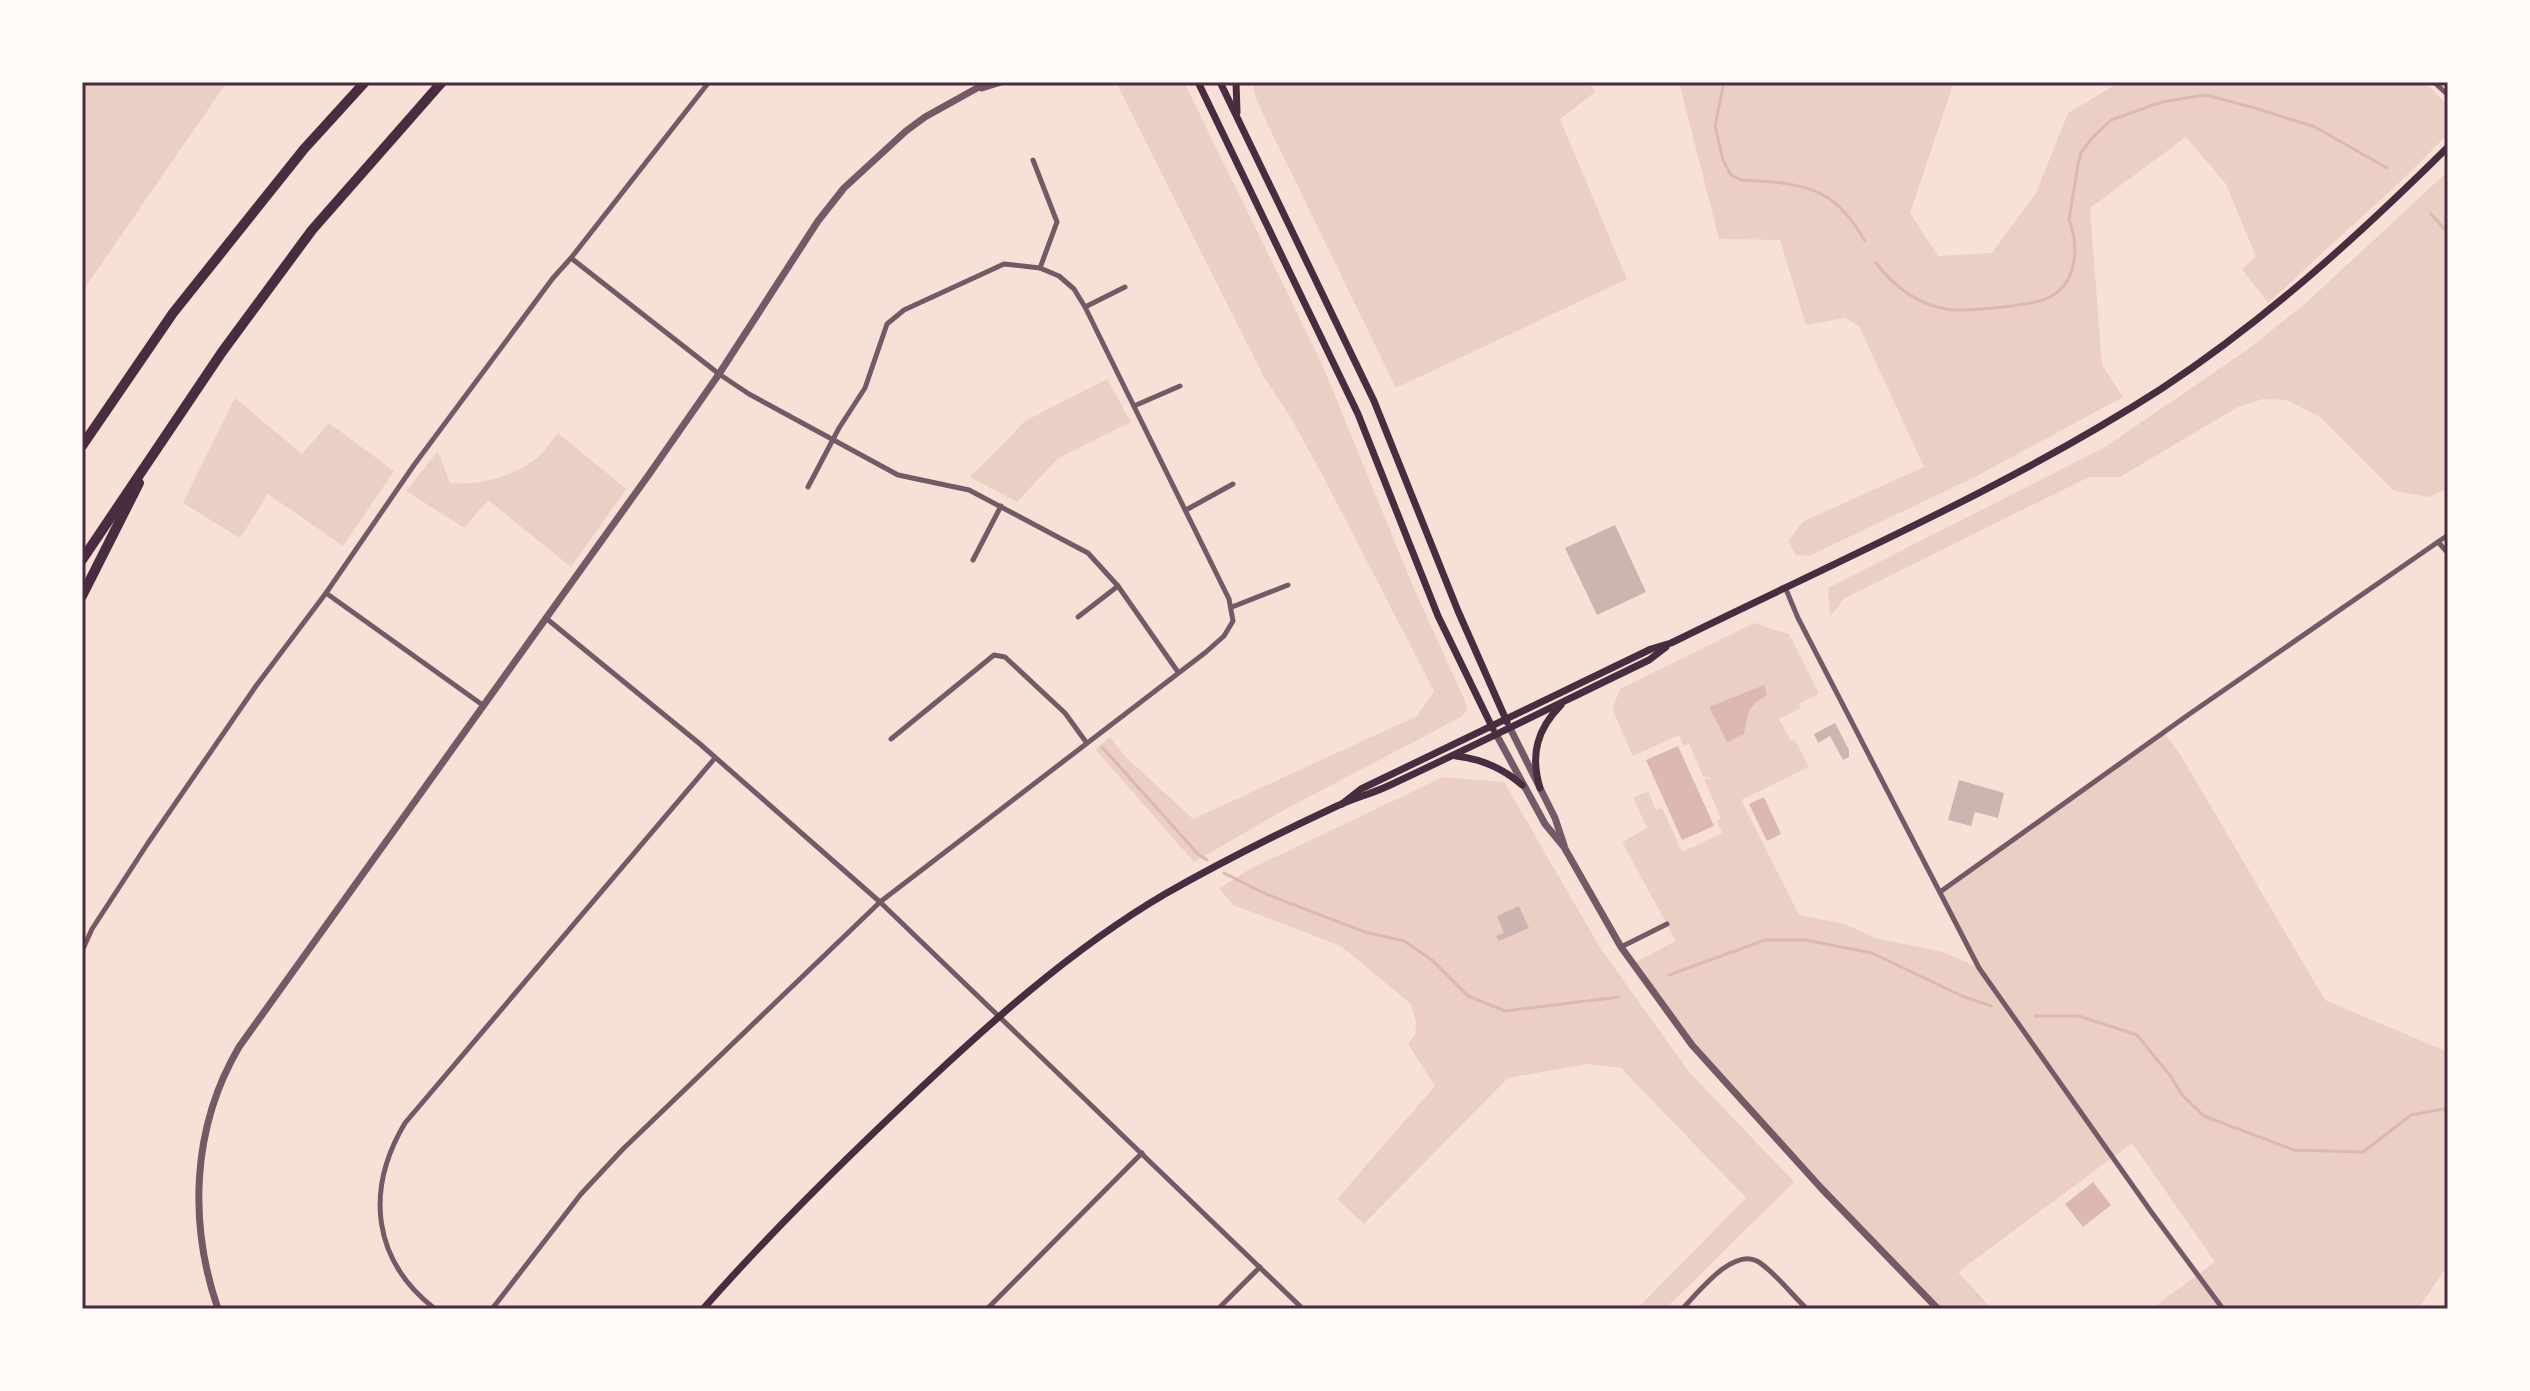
<svg xmlns="http://www.w3.org/2000/svg" width="2530" height="1391" viewBox="0 0 2530 1391" font-family="'Space Grotesk',sans-serif">
	<style>
		.green { fill: #ebcfc5 }
		.water { fill: #dcb8b0 }
		.lines { fill: none; stroke-linecap: round; stroke-linejoin: round }
		.stream { stroke: #dcb8b0; stroke-width: 3 }
		.building { fill: #ccb4b1 }
		.minor { stroke: #755966; stroke-width: 5 }
		.tertiary { stroke: #755966; stroke-width: 7 }
		.secondary { stroke: #4a2c40; stroke-width: 7 }
		.motorway { stroke: #4a2c40; stroke-width: 10 }
		.neatline { fill: none; stroke: #4a2c40; stroke-width: 3 }
	</style>
	<rect width="100%" height="100%" fill="#f7e1d7"/>
	<g class="green">
		<polygon points="82,82 227,82 82,292"/>
		<polygon points="1116,82 1184,82 1322,364 1412,584 1465,701 1467,710 1461,717 1286,809 1194,862 1095,749 1110,737 1126,757 1193,819 1417,716 1434,691 1325,480 1291,418 1264,377"/>
		<polygon points="1253,82 1589,82 1595,92 1560,119 1627,279 1396,388 1266,121 1254,93"/>
		<polygon points="1679,82 1954,82 1910,213 1938,256 1992,253 2036,193 2068,113 2120,82 2424,82 2448,105 2448,134 2400,182 2268,303 2242,269 2256,257 2226,184 2186,137 2090,208 2102,365 2123,397 1975,477 1809,556 1796,555 1788,542 1802,522 1924,467 1859,326 1845,318 1806,325 1780,240 1719,239"/>
		<polygon points="2448,171 2448,488 2430,497 2394,491 2320,417 2287,400 2263,399 2238,407 2120,477 2089,477 1845,598 1830,616 1828,588 2105,447 2247,350 2307,302"/>
		<polygon points="1107,379 1131,422 1057,459 1017,502 970,477 1025,421"/>
		<polygon points="235,398 302,454 329,423 394,471 343,546 268,494 240,538 183,503"/>
		<path d="M558 433 626 489 571 567 488 500 464 528 406 491 438 451 450 483C479 486 514 476 537 458 545 452 551 441 558 433Z"/>
		<polygon points="1754,623 1789,634 1819,693 1799,704 1801,708 1779,719 1791,741 1795,740 1809,767 1741,800 1799,915 1845,924 1875,938 1943,952 1977,967 1940,892 2164,733 2180,754 2325,1000 2448,1052 2448,1265 2418,1309 2151,1309 2215,1262 2132,1143 1958,1272 1992,1309 1938,1309 1703,1058 1632,964 1676,941 1622,842 1647,828 1633,798 1648,791 1656,810 1662,808 1682,852 1722,833 1717,821 1721,819 1704,779 1711,778 1703,776 1689,744 1684,746 1679,735 1633,756 1612,709 1620,689"/>
		<polygon points="1443,777 1504,782 1599,946 1643,1008 1690,1073 1794,1182 1665,1309 1637,1309 1746,1198 1621,1068 1587,1064 1508,1078 1364,1224 1337,1199 1435,1086 1408,1044 1415,1035 1416,1023 1411,1004 1341,946 1233,905 1219,888 1250,869"/>
	</g>
	<g class="water">
		<path d="M1764 685 1767 695C1747 707 1748 712 1744 734L1727 742 1709 707Z"/>
		<polygon points="1678,746 1714,826 1682,840 1646,760"/>
		<polygon points="1764,797 1781,834 1767,841 1749,804"/>
		<polygon points="2093,1182 2111,1205 2083,1227 2065,1204"/>
	</g>
	<g class="lines">
		<g class="stream">
			<path d="M1724 82 1715 126 1723 160 1731 175 1741 180C1802 183 1833 185 1865 241"/>
			<polyline points="2431,214 2448,233"/>
			<path d="M1876 263C1893 285 1917 304 1946 309 1965 312 2034 306 2050 297 2078 282 2079 246 2069 220L2078 164 2081 153 2092 138 2111 120 2162 102 2205 95 2255 108 2315 127 2387 168"/>
			<polyline points="1102,747 1198,854 1207,860"/>
			<polyline points="1224,873 1266,894 1365,932 1404,941 1432,960 1468,996 1505,1011 1619,997"/>
			<polyline points="1669,975 1765,940 1805,940 1872,953 1962,996 1991,1006"/>
			<polyline points="2035,1016 2079,1016 2137,1035 2172,1078 2182,1095 2204,1116 2294,1150 2363,1152 2411,1115 2443,1109 2448,1114"/>
		</g>
	</g>
	<g class="building">
		<polygon points="1615,525 1646,592 1597,615 1565,548"/>
		<polygon points="1835,723 1849,750 1849,757 1843,760 1830,736 1818,743 1814,734"/>
		<polygon points="1959,780 2004,793 1998,818 1975,812 1971,826 1948,820"/>
		<polygon points="1519,906 1529,928 1499,941 1496,936 1504,933 1497,916"/>
	</g>
	<g class="lines">
		<g class="minor">
			<polyline points="2434,82 2448,95"/>
			<polyline points="1033,160 1057,222 1040,268"/>
			<polyline points="571,258 719,374 749,394 898,475 969,490 1088,553 1118,586 1178,672"/>
			<polyline points="1085,307 1125,287"/>
			<polyline points="1134,406 1180,386"/>
			<polyline points="1186,510 1233,484"/>
			<polyline points="2438,542 2448,553"/>
			<polyline points="973,560 1001,506"/>
			<polyline points="1785,587 1798,618 1979,968 2152,1213 2223,1309"/>
			<polyline points="326,593 484,706"/>
			<polyline points="1232,607 1288,585"/>
			<polyline points="1078,617 1118,586"/>
			<polyline points="547,619 700,744 880,902 1303,1309"/>
			<polyline points="891,739 994,655 1005,657 1065,713 1086,742"/>
			<polyline points="1940,892 2188,715 2448,535"/>
			<polyline points="1621,947 1667,924"/>
			<polyline points="82,951 92,929 148,843 256,686 326,593 414,465 553,278 571,258 709,82"/>
			<path d="M435 1309C372 1260 365 1190 405 1123L715 758"/>
			<polyline points="492,1309 581,1194 623,1149 880,902 1206,652 1224,636 1233,621 1229,599 1085,307 1074,289 1059,276 1040,268 1004,264 904,310 887,324 865,388 839,428 808,487"/>
			<polyline points="987,1309 1142,1153"/>
			<polyline points="1218,1309 1260,1267"/>
			<path d="M1682 1309C1698 1293 1732 1248 1757 1261 1773 1270 1793 1296 1807 1309"/>
		</g>
		<g class="tertiary">
			<polyline points="982,88 1001,82"/>
			<polyline points="1510,728 1555,818 1564,845"/>
			<polyline points="1496,734 1545,824 1564,847 1621,947 1692,1045 1822,1189 1938,1309"/>
			<path d="M218 1309C188 1222 192 1127 239 1047L650 473 719 374 818 221 844 188 906 131 925 117 988 82"/>
		</g>
		<g class="secondary">
			<polyline points="1198,82 1358,414 1438,616 1493,729"/>
			<polyline points="1220,82 1374,401 1458,611 1507,722"/>
			<polyline points="1236,82 1237,112"/>
			<path d="M1456 756C1481 759 1503 768 1522 785"/>
			<path d="M1540 788C1530 755 1537 729 1561 705"/>
			<path d="M1342 804 1361 789 1651 649 1671 643C1835 562 2007 488 2161 389 2266 320 2359 235 2448 147"/>
			<path d="M703 1309C767 1236 836 1168 906 1102 985 1027 1071 949 1165 894 1221 862 1279 833 1337 806 1354 798 1371 794 1388 786 1476 745 1562 702 1649 660L1666 647"/>
		</g>
		<g class="motorway">
			<polyline points="82,446 173,313 304,149 365,82"/>
			<polyline points="82,560 222,352 312,230 442,82"/>
			<polyline points="82,596 139,483"/>
		</g>
	</g>
	<rect width="2530" height="1391" fill="none" stroke="#fffaf5" stroke-width="168"/>
	<rect x="84" y="84" width="2362" height="1223" class="neatline"/>
</svg>
